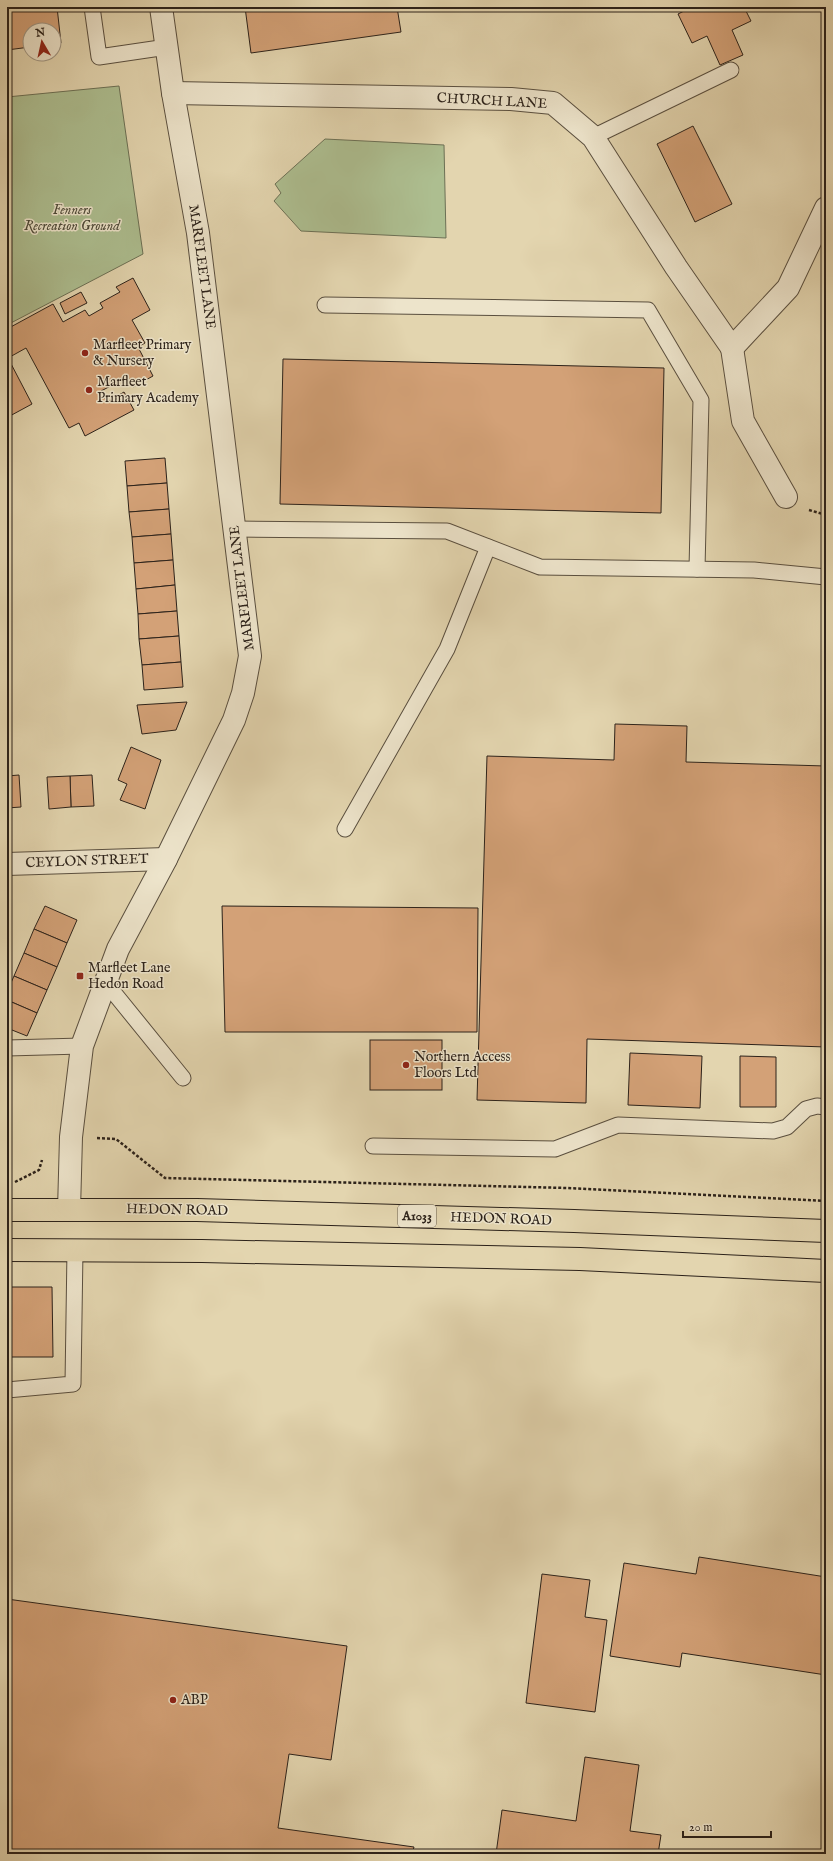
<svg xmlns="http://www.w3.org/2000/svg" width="833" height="1861" viewBox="0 0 833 1861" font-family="'IM FELL English',serif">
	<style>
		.green { fill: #adbe90; stroke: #6c7055 }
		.building { fill: #d3a177; stroke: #2c221a }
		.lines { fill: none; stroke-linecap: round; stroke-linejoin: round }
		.service-casing { stroke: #5a4f3f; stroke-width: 17 }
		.minor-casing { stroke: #5a4f3f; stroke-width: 24 }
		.trunk-casing { stroke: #2c221a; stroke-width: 24 }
		.path { stroke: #2c221a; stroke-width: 2.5; stroke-dasharray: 3 2; stroke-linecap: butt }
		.service { stroke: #ede4cb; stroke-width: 15 }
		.minor { stroke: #ede4cb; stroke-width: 22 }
		.trunk { stroke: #e3d5af; stroke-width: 22 }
		.poi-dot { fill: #8f2418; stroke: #ede4cb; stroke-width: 1.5 }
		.labels { text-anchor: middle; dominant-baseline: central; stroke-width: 3; stroke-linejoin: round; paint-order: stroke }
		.shield { fill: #ede4cb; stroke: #665c4f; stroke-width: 1 }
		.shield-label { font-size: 13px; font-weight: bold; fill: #2c221a }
		.street-label { font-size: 14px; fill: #2c221a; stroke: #ede4cb }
		.park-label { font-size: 14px; font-style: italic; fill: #4c4938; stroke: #ede4cb }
		.poi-label { font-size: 14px; fill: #2c221a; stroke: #ede4cb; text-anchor: start }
	</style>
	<rect width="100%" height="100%" fill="#e3d5af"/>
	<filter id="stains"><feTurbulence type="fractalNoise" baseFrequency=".005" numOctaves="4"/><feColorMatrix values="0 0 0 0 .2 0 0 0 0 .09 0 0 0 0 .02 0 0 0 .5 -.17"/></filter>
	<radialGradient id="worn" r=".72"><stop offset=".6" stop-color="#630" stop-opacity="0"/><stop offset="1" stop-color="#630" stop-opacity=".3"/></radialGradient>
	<g class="green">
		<polygon points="119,86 143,254 7,325 7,97"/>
		<polygon points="325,139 444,145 446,238 301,231 274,201 281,193 275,184"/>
	</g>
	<g class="building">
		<polygon points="7,7 57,7 61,43 54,44 54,30 30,30 30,47 7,50"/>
		<polygon points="245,7 397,7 401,32 251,53"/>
		<polygon points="692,7 744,7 751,21 732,30 743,55 720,65 707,36 692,43 678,14"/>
		<polygon points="693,126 732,204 695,222 657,144"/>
		<polygon points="133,278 150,310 132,320 145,343 138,347 153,376 133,387 128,377 101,391 107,402 124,392 134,410 85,436 79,423 69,428 26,348 8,358 32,404 8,417 7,329 53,304 63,322 85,310 89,316 103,308 100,303 120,292 116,287"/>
		<polygon points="81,292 87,303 65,314 60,303"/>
		<polygon points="283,359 664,368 661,513 280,504"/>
		<polygon points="165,458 167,483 127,486 125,461"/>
		<polygon points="167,483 169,509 129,512 127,486"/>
		<polygon points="169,509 171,534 132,537 129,512"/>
		<polygon points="171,534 173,560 134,563 132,537"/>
		<polygon points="173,560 175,585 136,589 134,563"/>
		<polygon points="175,585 177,611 138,614 136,589"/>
		<polygon points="177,611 179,636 139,639 138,614"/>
		<polygon points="179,636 181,662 142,665 139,639"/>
		<polygon points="181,662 183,687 144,690 142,665"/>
		<polygon points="187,702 176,730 142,734 137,705"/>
		<polygon points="615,724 687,726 686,762 826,766 826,1047 587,1039 586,1103 477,1100 487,756 614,760"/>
		<polygon points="131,747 161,760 145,809 120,800 127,784 118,780"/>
		<polygon points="19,775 21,807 7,808 7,776"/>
		<polygon points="92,775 94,806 71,807 70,776"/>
		<polygon points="70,776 71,807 49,809 47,777"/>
		<polygon points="45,906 77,920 67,943 34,929"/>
		<polygon points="222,906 478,908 477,1032 225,1032"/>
		<polygon points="34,929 67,943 57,967 24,953"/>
		<polygon points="24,953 57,967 47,990 14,976"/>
		<polygon points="14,976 47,990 37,1013 7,1000 7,992"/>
		<polygon points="7,1000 37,1013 27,1036 7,1028"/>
		<rect x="370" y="1040" width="72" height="50"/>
		<polygon points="630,1053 702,1056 700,1108 628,1105"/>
		<polygon points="740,1056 776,1057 776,1107 740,1107"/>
		<polygon points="7,1105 8,1105 9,1149 7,1149"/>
		<polygon points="7,1287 52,1287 53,1357 7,1357"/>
		<polygon points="699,1557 826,1577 826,1675 682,1653 680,1667 610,1656 624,1563 696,1574"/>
		<polygon points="542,1574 590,1580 585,1617 607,1620 595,1712 526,1703"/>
		<polygon points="7,1599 347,1646 331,1760 289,1754 278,1828 414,1847 412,1854 7,1854"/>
		<polygon points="585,1757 639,1765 630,1831 661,1835 658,1854 496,1854 502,1810 576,1821"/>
	</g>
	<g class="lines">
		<defs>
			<g id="service">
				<polyline points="92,7 99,57 167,47"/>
				<polyline points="593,137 731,70"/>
				<polyline points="325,305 648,310 701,400 697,569"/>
				<polyline points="235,529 447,531 540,567 754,570 826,577"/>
				<polyline points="345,829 447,649 488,547"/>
				<polyline points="106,983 183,1078"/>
				<polyline points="7,1048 82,1046"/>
				<polyline points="373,1146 555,1149 618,1125 773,1131 787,1127 806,1109 817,1106 826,1107"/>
				<polyline points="7,1390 73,1384 75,1250"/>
			</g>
			<g id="minor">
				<polyline points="173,93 511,99 553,103 593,137 676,267 732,348 788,288 826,208"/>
				<polyline points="732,348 743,421 786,497"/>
				<polyline points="7,864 166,859"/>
				<polyline points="69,1210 71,1137 82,1046 118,949 166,859 234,720 243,693 250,656 198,233 173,93 161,7"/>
			</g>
			<g id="trunk">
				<polyline points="7,1210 197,1210 574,1221 826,1231"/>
				<polyline points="7,1250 202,1251 580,1259 826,1271"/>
			</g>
		</defs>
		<use href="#service" class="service-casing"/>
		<use href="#minor" class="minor-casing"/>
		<use href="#trunk" class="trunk-casing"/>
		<g class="path">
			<polyline points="809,510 826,515"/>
			<polyline points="97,1138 116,1139 165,1178 567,1188 826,1201"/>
			<polyline points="15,1182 39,1170 42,1160"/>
		</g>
		<use href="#service" class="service"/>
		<use href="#minor" class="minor"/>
		<use href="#trunk" class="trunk"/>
	</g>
	<g class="poi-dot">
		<circle cx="85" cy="353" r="4"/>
		<circle cx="89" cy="390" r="4"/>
		<rect x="76" y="972" width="8" height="8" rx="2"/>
		<circle cx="406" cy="1065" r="4"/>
		<circle cx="173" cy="1700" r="4"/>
	</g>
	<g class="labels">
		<rect class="shield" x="398" y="1205" width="38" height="22" rx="3"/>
		<g class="shield-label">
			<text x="417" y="1216">A1033</text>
		</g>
		<g class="street-label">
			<text transform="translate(492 101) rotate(3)">CHURCH LANE</text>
			<text transform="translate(202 267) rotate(82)">MARFLEET LANE</text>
			<text transform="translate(242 588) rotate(-97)">MARFLEET LANE</text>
			<text transform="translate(87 861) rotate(-2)">CEYLON STREET</text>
			<text transform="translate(177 1210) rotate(1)">HEDON ROAD</text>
			<text transform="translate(501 1219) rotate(2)">HEDON ROAD</text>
		</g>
		<g class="park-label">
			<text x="72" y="210">Fenners<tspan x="72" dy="16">Recreation Ground</tspan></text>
		</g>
		<g class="poi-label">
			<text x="93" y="345">Marfleet Primary<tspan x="93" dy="16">&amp; Nursery</tspan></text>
			<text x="97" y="382">Marfleet<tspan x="97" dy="16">Primary Academy</tspan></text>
			<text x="88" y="968">Marfleet Lane<tspan x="88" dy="16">Hedon Road</tspan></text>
			<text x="414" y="1057">Northern Access<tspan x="414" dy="16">Floors Ltd</tspan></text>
			<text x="181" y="1700">ABP</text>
		</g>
	</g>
	<rect width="833" height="1861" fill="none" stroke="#e3d5af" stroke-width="24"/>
	<rect x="8" y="8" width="817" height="1845" fill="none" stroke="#2c221a" stroke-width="2"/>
	<rect x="12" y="12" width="809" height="1837" fill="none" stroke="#2c221a"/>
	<g transform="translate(42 42) rotate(351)"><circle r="19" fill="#ede4cb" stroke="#a09684"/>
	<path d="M0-3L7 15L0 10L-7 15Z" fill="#8f2418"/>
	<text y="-6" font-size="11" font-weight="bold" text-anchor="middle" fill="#2c221a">N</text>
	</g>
	<path d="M683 1831v6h88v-6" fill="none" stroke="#2c221a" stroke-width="2"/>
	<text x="689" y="1831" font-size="12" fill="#2c221a" stroke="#ede4cb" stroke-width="3" paint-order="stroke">20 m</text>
	<rect width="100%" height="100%" filter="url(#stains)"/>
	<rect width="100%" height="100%" fill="url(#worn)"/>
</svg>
